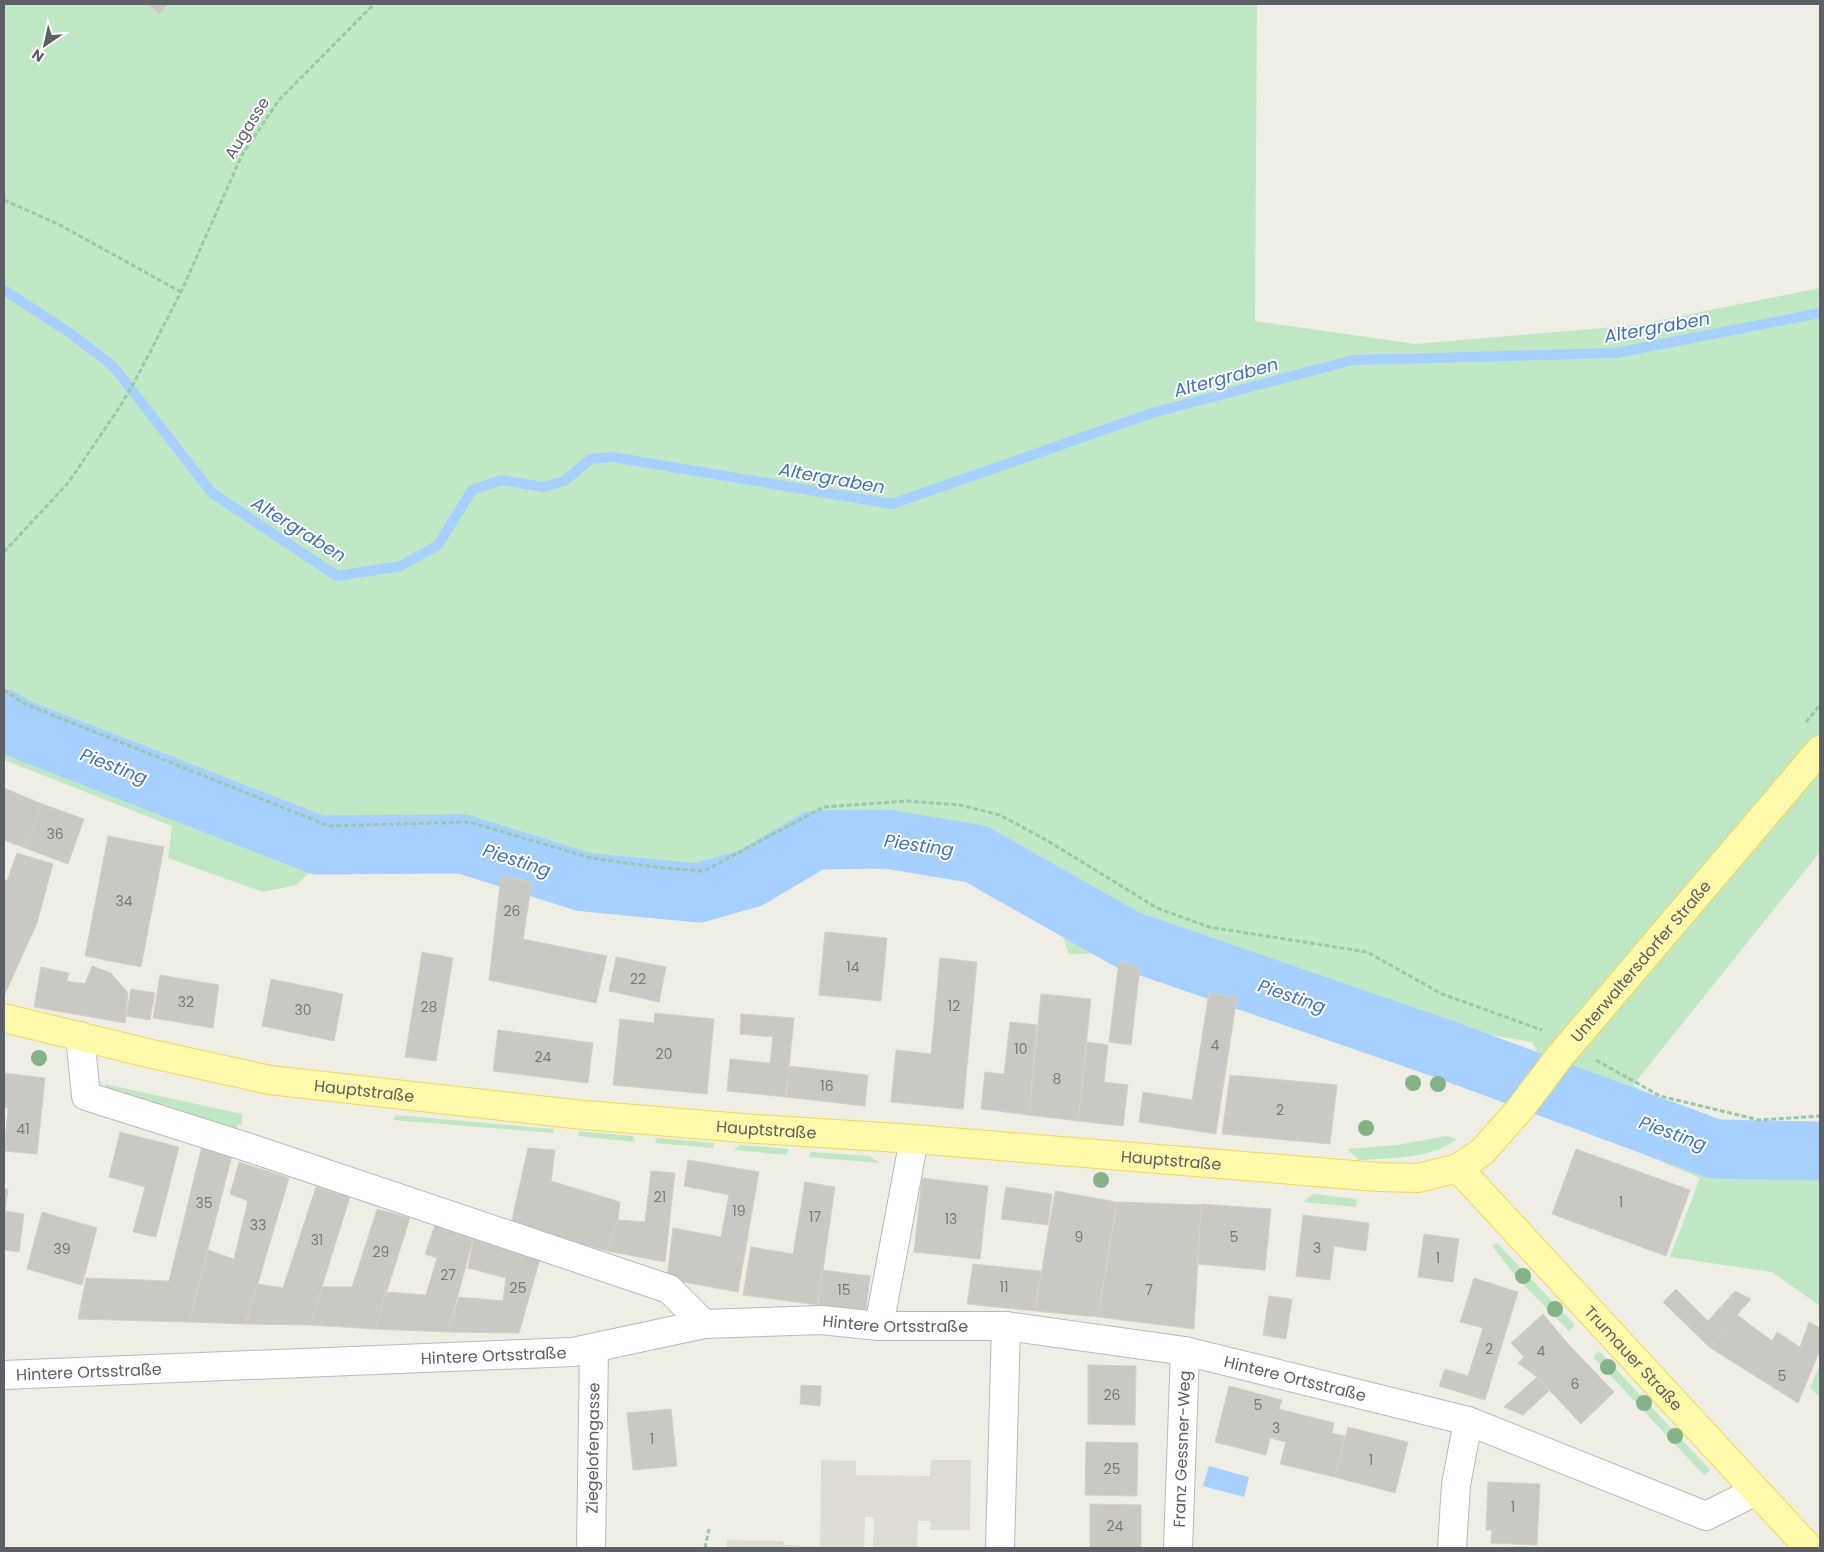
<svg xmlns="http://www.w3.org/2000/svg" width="1824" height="1552" viewBox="0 0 1824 1552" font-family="Poppins,sans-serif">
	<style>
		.education { fill: #dfddd3 }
		.green { fill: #c0e8c4 }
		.water { fill: #a5d0ff }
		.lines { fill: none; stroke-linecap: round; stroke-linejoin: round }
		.stream { stroke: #a5d0ff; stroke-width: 10 }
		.river { stroke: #a5d0ff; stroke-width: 59 }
		.building { fill: #cac8c2; stroke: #d4d0c3 }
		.minor-casing { stroke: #b7babf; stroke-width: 30 }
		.major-casing { stroke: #f6d757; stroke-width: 30 }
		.path { stroke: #99c9ab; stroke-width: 3; stroke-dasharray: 5 2.5; stroke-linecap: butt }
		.minor { stroke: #fff; stroke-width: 28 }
		.major { stroke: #fff9aa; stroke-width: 28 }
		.tree { fill: #86b288 }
		.labels { text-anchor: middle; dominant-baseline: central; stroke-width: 4; stroke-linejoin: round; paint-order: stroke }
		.number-label { font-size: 14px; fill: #787a7d }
		.street-label { font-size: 16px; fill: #5c6066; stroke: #fff }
		.water-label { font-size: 18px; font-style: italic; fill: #4073be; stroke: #fff }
	</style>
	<rect width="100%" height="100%" fill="#efeee5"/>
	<polygon class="education" points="821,1460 856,1461 856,1475 930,1476 931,1460 971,1460 970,1530 930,1530 931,1521 918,1521 917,1548 873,1548 874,1517 865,1517 864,1548 727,1548 727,1540 783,1541 784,1545 820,1546"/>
	<g class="green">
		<polygon points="4,4 1257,4 1255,321 1416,344 1636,325 1820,288 1820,852 1633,1085 1668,1108 1769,1129 1820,1125 1820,1306 1772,1272 1670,1257 1700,1178 1572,1124 1532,1042 1287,1000 1164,952 1069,954 1045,887 974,858 933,866 827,860 775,888 596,876 481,831 347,837 296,885 263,892 168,858 172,826 4,760"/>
		<polygon points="105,1084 242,1114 242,1125 238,1124 236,1133 107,1093"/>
		<polygon points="396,1115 553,1129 554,1133 393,1120"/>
		<polygon points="579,1131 633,1136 635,1142 578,1136"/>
		<path d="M1446 1136 1457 1139C1433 1159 1389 1158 1359 1160L1347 1149 1397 1145Z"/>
		<polygon points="656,1138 714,1143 713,1148 655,1143"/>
		<polygon points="740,1145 788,1149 787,1155 734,1150"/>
		<polygon points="811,1152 869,1156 880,1163 809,1157"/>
		<polygon points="1313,1194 1357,1199 1356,1207 1303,1202"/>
		<polygon points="1497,1243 1575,1325 1569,1331 1517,1278 1492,1246"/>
		<polygon points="1599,1351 1710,1470 1704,1475 1593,1357"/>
		<polygon points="1820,1364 1820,1397 1810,1388"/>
	</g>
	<polygon class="water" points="1209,1466 1249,1477 1244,1497 1203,1486"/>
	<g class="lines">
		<polyline class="stream" points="4,290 70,333 113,366 212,493 337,576 401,566 438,545 472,490 501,480 543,487 564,481 591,459 612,457 892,504 1152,413 1353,360 1616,353 1820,313"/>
		<polyline class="river" points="4,719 15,727 318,845 463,844 584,882 698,893 751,878 815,840 886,839 976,854 1128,940 1441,1048 1715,1149 1820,1151"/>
	</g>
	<g class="building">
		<polygon points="148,4 168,4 159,14"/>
		<polygon points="4,788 42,804 25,848 4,840"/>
		<polygon points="42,804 84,819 68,864 25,848"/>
		<polygon points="108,836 164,847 141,967 85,956"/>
		<polygon points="17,853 53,864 37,923 4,996 4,879 7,881"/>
		<polygon points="501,876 532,882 523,939 607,956 596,1003 489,980"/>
		<polygon points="825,932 887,938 881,1001 819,995"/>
		<polygon points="422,952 453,958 436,1061 405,1057"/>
		<polygon points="616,957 666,967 659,1002 609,991"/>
		<polygon points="940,958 977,962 963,1109 891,1102 896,1050 931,1054"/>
		<polygon points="1119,961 1140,968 1131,1045 1109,1042"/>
		<polygon points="92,966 111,973 128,993 125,1023 34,1007 41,967 69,973 67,981 85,984"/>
		<polygon points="160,975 219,985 213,1028 153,1018"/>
		<polygon points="271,979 343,994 334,1041 262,1026"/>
		<polygon points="131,989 155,993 150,1020 126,1016"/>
		<polygon points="1209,993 1237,997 1216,1134 1139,1122 1143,1092 1192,1100"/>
		<polygon points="1041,994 1091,999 1078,1121 1029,1115"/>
		<polygon points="655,1013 714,1019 707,1094 613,1085 620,1019 654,1023"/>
		<polygon points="741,1014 794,1018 786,1097 727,1091 730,1059 770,1063 773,1037 740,1034"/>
		<polygon points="1010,1022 1037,1025 1029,1115 981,1109 985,1072 1004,1074"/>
		<polygon points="498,1030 593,1043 588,1083 493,1071"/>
		<polygon points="1087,1042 1108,1045 1104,1082 1128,1085 1123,1126 1078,1121"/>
		<polygon points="789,1066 868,1075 865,1106 786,1097"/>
		<polygon points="4,1073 45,1078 37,1154 4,1151 8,1108 4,1108"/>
		<polygon points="1230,1075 1337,1085 1330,1144 1222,1134"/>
		<polygon points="120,1132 179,1147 156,1237 133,1232 145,1187 109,1177"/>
		<polygon points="202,1146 232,1156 189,1322 78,1319 86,1278 169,1281"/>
		<polygon points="528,1148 555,1150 551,1181 620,1202 618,1220 607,1251 511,1224"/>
		<polygon points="1576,1149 1690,1190 1666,1256 1552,1214"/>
		<polygon points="688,1160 759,1172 738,1292 667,1279 673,1228 721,1237 729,1195 684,1186"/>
		<polygon points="239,1162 289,1178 246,1324 189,1322 208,1250 234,1259 248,1201 230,1194"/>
		<polygon points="651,1171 675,1173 665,1262 607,1251 618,1220 645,1222"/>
		<polygon points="922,1178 988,1186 980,1259 914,1252"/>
		<polygon points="805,1182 835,1187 818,1305 743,1295 751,1247 793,1254"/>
		<polygon points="316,1187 350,1197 310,1325 246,1324 257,1284 283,1288"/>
		<polygon points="1006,1187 1052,1194 1048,1225 1001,1219"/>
		<polygon points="4,1189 8,1189 5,1211 24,1214 19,1252 4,1250"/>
		<polygon points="1055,1191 1117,1202 1098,1317 1035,1311"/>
		<polygon points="1117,1202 1201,1205 1194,1329 1098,1317"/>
		<polygon points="1201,1204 1271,1209 1265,1270 1198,1264"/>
		<polygon points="377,1209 410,1218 375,1329 310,1325 322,1287 352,1287"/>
		<polygon points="42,1212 97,1228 82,1285 27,1269"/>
		<polygon points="1303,1215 1369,1223 1366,1251 1334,1246 1330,1280 1296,1276"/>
		<polygon points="435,1225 474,1236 448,1332 375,1329 386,1292 426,1295 437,1258 425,1254"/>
		<polygon points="1424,1234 1459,1239 1453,1282 1418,1277"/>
		<polygon points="474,1236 542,1252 519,1333 448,1332 459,1297 503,1301 506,1278 468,1268"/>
		<polygon points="973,1264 1041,1271 1035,1311 967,1304"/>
		<polygon points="822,1270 870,1276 866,1310 818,1305"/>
		<polygon points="1474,1278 1518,1292 1485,1400 1439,1386 1445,1369 1468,1376 1483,1328 1460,1322"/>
		<polygon points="1676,1289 1708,1321 1735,1291 1751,1299 1709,1347 1663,1302"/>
		<polygon points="1269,1296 1292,1299 1286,1339 1263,1335"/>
		<polygon points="1543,1314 1570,1346 1537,1377 1518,1363 1524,1357 1511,1343"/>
		<polygon points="1737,1315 1772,1341 1777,1332 1800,1347 1809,1322 1820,1328 1820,1350 1798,1403 1709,1347"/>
		<polygon points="1570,1346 1614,1392 1581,1424 1537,1377"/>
		<polygon points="1088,1365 1136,1366 1135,1425 1088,1424"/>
		<polygon points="1537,1377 1549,1391 1523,1415 1504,1407"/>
		<polygon points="801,1385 821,1386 820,1406 800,1404"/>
		<polygon points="1229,1386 1282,1400 1279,1409 1334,1423 1332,1433 1345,1436 1335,1477 1280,1464 1286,1442 1270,1438 1266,1455 1215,1442"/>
		<polygon points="671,1409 677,1466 633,1470 627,1413"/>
		<polygon points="1348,1427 1408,1442 1395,1493 1335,1477"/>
		<polygon points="1086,1442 1138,1443 1137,1496 1085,1495"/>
		<polygon points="1488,1482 1540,1484 1537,1545 1491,1543 1492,1530 1486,1530"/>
		<polygon points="1090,1504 1141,1505 1141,1548 1090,1548"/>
	</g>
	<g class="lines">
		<defs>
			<g id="minor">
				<polyline points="80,1036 86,1096 253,1149 669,1289 704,1324"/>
				<polyline points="879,1326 914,1139"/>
				<path id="s1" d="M4 1375 573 1352 704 1324 821 1320 879 1326H1006L1185 1351 1468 1421 1706 1516 1756 1491"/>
				<path id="s2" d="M591 1548 594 1348"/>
				<polyline points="1000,1548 1006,1326"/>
				<path id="s3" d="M1178 1548 1185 1351"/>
				<polyline points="1452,1548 1456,1485 1468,1421"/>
			</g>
			<g id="major">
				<path id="s4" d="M4 1018 152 1054 270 1080 574 1114 742 1128 914 1139 1378 1177 1418 1178 1458 1168 1482 1152 1520 1109 1560 1056 1820 750"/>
				<path id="s5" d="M1458 1168 1809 1548"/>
			</g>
		</defs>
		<use href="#minor" class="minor-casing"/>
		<use href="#major" class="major-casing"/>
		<g class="path">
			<polyline points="4,200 58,224 181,292"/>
			<polyline points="4,552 68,483 121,405 137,377 181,292 242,155 279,100 374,4"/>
			<polyline points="4,690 25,704 329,826 469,822 591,858 663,868 704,871 824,807 907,801 960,805 1000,815 1048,841 1157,908 1209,927 1367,952 1442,994 1542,1030"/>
			<polyline points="1806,722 1820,705"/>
			<polyline points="1596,1060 1660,1096 1759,1120 1820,1116"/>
			<polyline points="705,1548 709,1529"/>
		</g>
		<use href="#minor" class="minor"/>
		<use href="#major" class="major"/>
	</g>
	<g class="tree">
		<circle cx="39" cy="1058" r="8"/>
		<circle cx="1413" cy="1083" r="8"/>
		<circle cx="1438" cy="1084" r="8"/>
		<circle cx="1366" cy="1128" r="8"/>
		<circle cx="1101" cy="1180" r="8"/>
		<circle cx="1523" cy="1276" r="8"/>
		<circle cx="1555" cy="1309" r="8"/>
		<circle cx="1608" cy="1367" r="8"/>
		<circle cx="1644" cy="1403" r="8"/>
		<circle cx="1675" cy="1436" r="8"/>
	</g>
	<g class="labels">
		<g class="number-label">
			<text x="55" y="834">36</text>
			<text x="124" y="901">34</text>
			<text x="512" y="911">26</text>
			<text x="853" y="967">14</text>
			<text x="638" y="979">22</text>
			<text x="186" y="1002">32</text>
			<text x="954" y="1006">12</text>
			<text x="429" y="1007">28</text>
			<text x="303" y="1010">30</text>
			<text x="1215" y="1045">4</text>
			<text x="1021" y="1049">10</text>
			<text x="664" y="1054">20</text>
			<text x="543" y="1057">24</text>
			<text x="1057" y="1079">8</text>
			<text x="827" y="1086">16</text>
			<text x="1280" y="1110">2</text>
			<text x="23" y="1129">41</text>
			<text x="660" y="1197">21</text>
			<text x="1621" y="1202">1</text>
			<text x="204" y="1203">35</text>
			<text x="739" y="1211">19</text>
			<text x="815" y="1217">17</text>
			<text x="951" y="1219">13</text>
			<text x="258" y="1225">33</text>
			<text x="1079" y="1237">9</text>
			<text x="1234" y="1237">5</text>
			<text x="317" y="1240">31</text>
			<text x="1317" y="1248">3</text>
			<text x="62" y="1249">39</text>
			<text x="381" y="1252">29</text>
			<text x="1438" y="1258">1</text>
			<text x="448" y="1275">27</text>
			<text x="1004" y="1287">11</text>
			<text x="518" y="1288">25</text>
			<text x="844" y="1290">15</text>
			<text x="1149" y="1290">7</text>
			<text x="1489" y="1349">2</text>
			<text x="1541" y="1351">4</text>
			<text x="1782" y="1376">5</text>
			<text x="1575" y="1384">6</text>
			<text x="1112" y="1395">26</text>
			<text x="1258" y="1405">5</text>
			<text x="1276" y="1428">3</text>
			<text x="652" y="1439">1</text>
			<text x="1371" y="1460">1</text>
			<text x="1112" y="1469">25</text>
			<text x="1513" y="1507">1</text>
			<text x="1115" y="1526">24</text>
		</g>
		<g class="street-label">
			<text transform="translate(247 128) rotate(-58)">Augasse</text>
			<text stroke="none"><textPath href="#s4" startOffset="1744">Unterwaltersdorfer Straße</textPath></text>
			<text stroke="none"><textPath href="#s4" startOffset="368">Hauptstraße</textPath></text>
			<text stroke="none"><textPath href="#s4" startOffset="772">Hauptstraße</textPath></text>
			<text stroke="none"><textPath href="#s4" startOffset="1178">Hauptstraße</textPath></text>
			<text stroke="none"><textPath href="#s1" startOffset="895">Hintere Ortsstraße</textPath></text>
			<text stroke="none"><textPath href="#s1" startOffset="490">Hintere Ortsstraße</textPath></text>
			<text stroke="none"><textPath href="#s5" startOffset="259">Trumauer Straße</textPath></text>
			<text stroke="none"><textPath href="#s1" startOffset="85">Hintere Ortsstraße</textPath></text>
			<text stroke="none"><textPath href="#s1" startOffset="1300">Hintere Ortsstraße</textPath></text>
			<text stroke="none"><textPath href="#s2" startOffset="100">Ziegelofengasse</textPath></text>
			<text stroke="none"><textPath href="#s3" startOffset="99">Franz Gessner-Weg</textPath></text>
		</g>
		<g class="water-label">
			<text transform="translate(1657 327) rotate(-10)">Altergraben</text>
			<text transform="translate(1226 377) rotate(-15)">Altergraben</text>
			<text transform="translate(832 478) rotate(10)">Altergraben</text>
			<text transform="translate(299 529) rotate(32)">Altergraben</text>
			<text transform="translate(114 766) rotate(21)">Piesting</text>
			<text transform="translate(919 845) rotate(8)">Piesting</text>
			<text transform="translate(517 860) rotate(18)">Piesting</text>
			<text transform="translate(1292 996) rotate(19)">Piesting</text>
			<text transform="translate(1673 1133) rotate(20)">Piesting</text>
		</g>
	</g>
	<rect width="1824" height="1552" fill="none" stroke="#5c6066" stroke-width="10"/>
	<g transform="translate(45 45) rotate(214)" stroke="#ffffff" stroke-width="4" paint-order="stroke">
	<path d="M0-4L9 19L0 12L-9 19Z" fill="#5c6066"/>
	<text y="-8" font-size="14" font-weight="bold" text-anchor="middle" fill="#5c6066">N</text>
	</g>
</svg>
